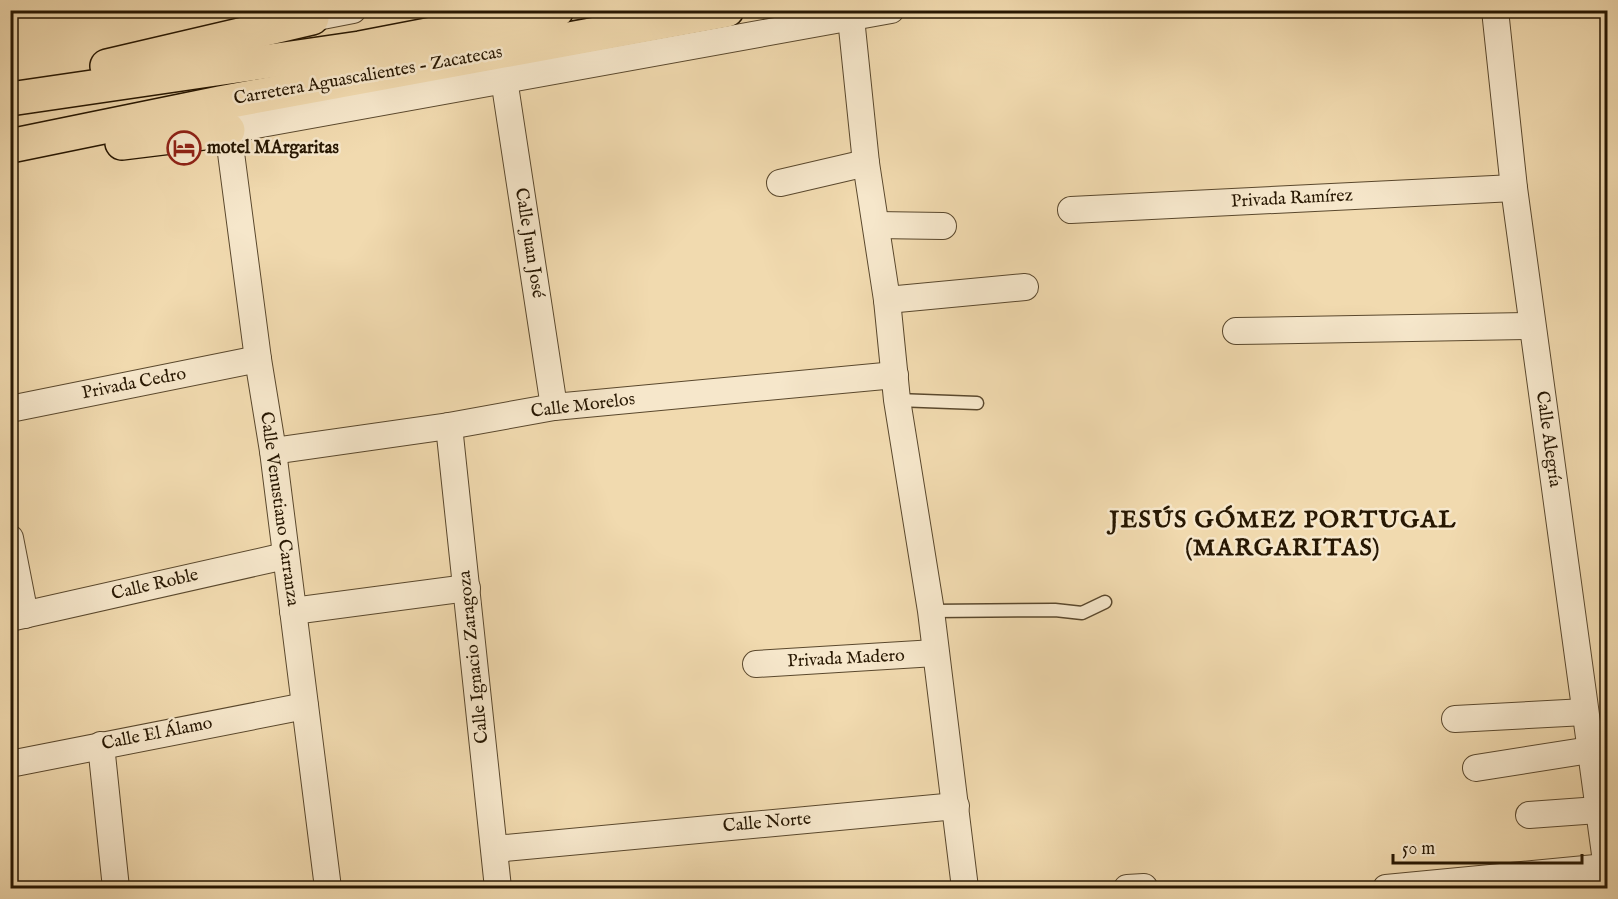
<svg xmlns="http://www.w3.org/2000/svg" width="1618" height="899" viewBox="0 0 1618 899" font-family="'IM FELL English',serif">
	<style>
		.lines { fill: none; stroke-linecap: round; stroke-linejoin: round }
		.lane-casing { stroke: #5a482d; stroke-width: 15 }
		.street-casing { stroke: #5a482d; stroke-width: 28 }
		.highway-casing { stroke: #271702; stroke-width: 36 }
		.lane { stroke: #f6e7cb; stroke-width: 12 }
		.street { stroke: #f6e7cb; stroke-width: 26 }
		.highway { stroke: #f1daaf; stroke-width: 33 }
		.labels { text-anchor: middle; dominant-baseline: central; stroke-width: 5; stroke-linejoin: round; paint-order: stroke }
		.street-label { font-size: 18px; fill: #271702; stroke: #f6e7cb }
		.poi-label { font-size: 18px; font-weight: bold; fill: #271702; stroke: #f6e7cb; text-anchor: start }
		.district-label { font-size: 24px; font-weight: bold; letter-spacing: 1.5px; fill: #271702; stroke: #f6e7cb }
	</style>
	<rect width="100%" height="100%" fill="#f1daaf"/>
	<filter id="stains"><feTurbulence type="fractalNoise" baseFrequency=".00333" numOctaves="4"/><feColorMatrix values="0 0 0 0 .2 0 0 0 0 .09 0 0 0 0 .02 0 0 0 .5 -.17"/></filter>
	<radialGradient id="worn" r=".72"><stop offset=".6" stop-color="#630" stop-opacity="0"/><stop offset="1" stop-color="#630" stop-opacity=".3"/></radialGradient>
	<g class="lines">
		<defs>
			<g id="lane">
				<polyline points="897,400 977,403"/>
				<polyline points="931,611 1055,610 1082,613 1105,602"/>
			</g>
			<g id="street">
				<polyline points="311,10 312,18 353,10"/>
				<polyline points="1495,10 1514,188 1608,876"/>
				<polyline points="851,18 866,163 887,300 897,400 931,611 965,888"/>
				<polyline points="504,79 554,407"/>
				<polyline points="780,183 866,163"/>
				<polyline points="1071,210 1514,188"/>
				<polyline points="876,225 943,226"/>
				<polyline points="887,300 1025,287"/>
				<polyline points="1236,331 1532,326"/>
				<polyline points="10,409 258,359"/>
				<polyline points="449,426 498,888"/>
				<polyline points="273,451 449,426 554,407 895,375"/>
				<polyline points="10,538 25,615"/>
				<polyline points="293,611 467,588"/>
				<polyline points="10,618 285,556"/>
				<polyline points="756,664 935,653"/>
				<polyline points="1455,719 1585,712"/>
				<polyline points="101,745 116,888"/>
				<polyline points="10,764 305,706"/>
				<polyline points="1476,768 1590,750"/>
				<polyline points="1529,815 1598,810"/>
				<polyline points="495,849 956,806"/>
				<polyline points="328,888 273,451 258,359 228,130 891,10"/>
				<polyline points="1127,888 1144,887"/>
				<polyline points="1386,888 1606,867"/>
			</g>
			<g id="highway">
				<polyline points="107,66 312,18"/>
				<polyline points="10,99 360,48 557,10"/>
				<polyline points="122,143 228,130"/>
				<polyline points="10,146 220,103 727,10"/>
			</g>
		</defs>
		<use href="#lane" class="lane-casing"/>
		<use href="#street" class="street-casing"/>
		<use href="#highway" class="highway-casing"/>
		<use href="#lane" class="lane"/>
		<use href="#street" class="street"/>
		<use href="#highway" class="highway"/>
	</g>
	<defs>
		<symbol id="hotel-ring" viewBox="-11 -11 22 22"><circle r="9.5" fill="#f6e7cb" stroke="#8f2418" stroke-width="1.5"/><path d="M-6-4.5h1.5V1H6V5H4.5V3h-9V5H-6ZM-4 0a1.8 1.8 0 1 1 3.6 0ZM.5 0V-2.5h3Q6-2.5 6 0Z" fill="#8f2418"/></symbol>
	</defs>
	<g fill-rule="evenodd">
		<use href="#hotel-ring" x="165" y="129" width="38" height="38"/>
	</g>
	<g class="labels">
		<g class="street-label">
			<text transform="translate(368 76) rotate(-10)">Carretera Aguascalientes - Zacatecas</text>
			<text transform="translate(1292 199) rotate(-3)">Privada Ramírez</text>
			<text transform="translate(529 243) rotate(81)">Calle Juan José</text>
			<text transform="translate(134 384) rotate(-11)">Privada Cedro</text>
			<text transform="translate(583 406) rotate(-7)">Calle Morelos</text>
			<text transform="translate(1548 439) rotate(82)">Calle Alegría</text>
			<text transform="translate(279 509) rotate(82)">Calle Venustiano Carranza</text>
			<text transform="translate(155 585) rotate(-13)">Calle Roble</text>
			<text transform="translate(474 657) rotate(-96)">Calle Ignacio Zaragoza</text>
			<text transform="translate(846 659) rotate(-3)">Privada Madero</text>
			<text transform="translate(157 734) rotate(-11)">Calle El Álamo</text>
			<text transform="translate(767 823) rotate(-5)">Calle Norte</text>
		</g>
		<g class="poi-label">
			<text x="207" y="148">motel MArgaritas</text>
		</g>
		<g class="district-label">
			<text x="1283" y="520">JESÚS GÓMEZ PORTUGAL<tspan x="1283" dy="28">(MARGARITAS)</tspan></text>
		</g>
	</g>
	<rect width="1618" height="899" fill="none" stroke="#f1daaf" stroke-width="36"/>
	<rect x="12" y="12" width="1594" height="875" fill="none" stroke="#271702" stroke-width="3"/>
	<rect x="18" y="18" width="1582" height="863" fill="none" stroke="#271702" stroke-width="1.5"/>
	<path d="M1393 854v9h189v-9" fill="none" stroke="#271702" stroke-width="3"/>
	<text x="1402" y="854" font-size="18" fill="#271702" stroke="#f6e7cb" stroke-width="4.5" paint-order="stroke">50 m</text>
	<rect width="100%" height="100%" filter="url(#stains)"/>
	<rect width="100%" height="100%" fill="url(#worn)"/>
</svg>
